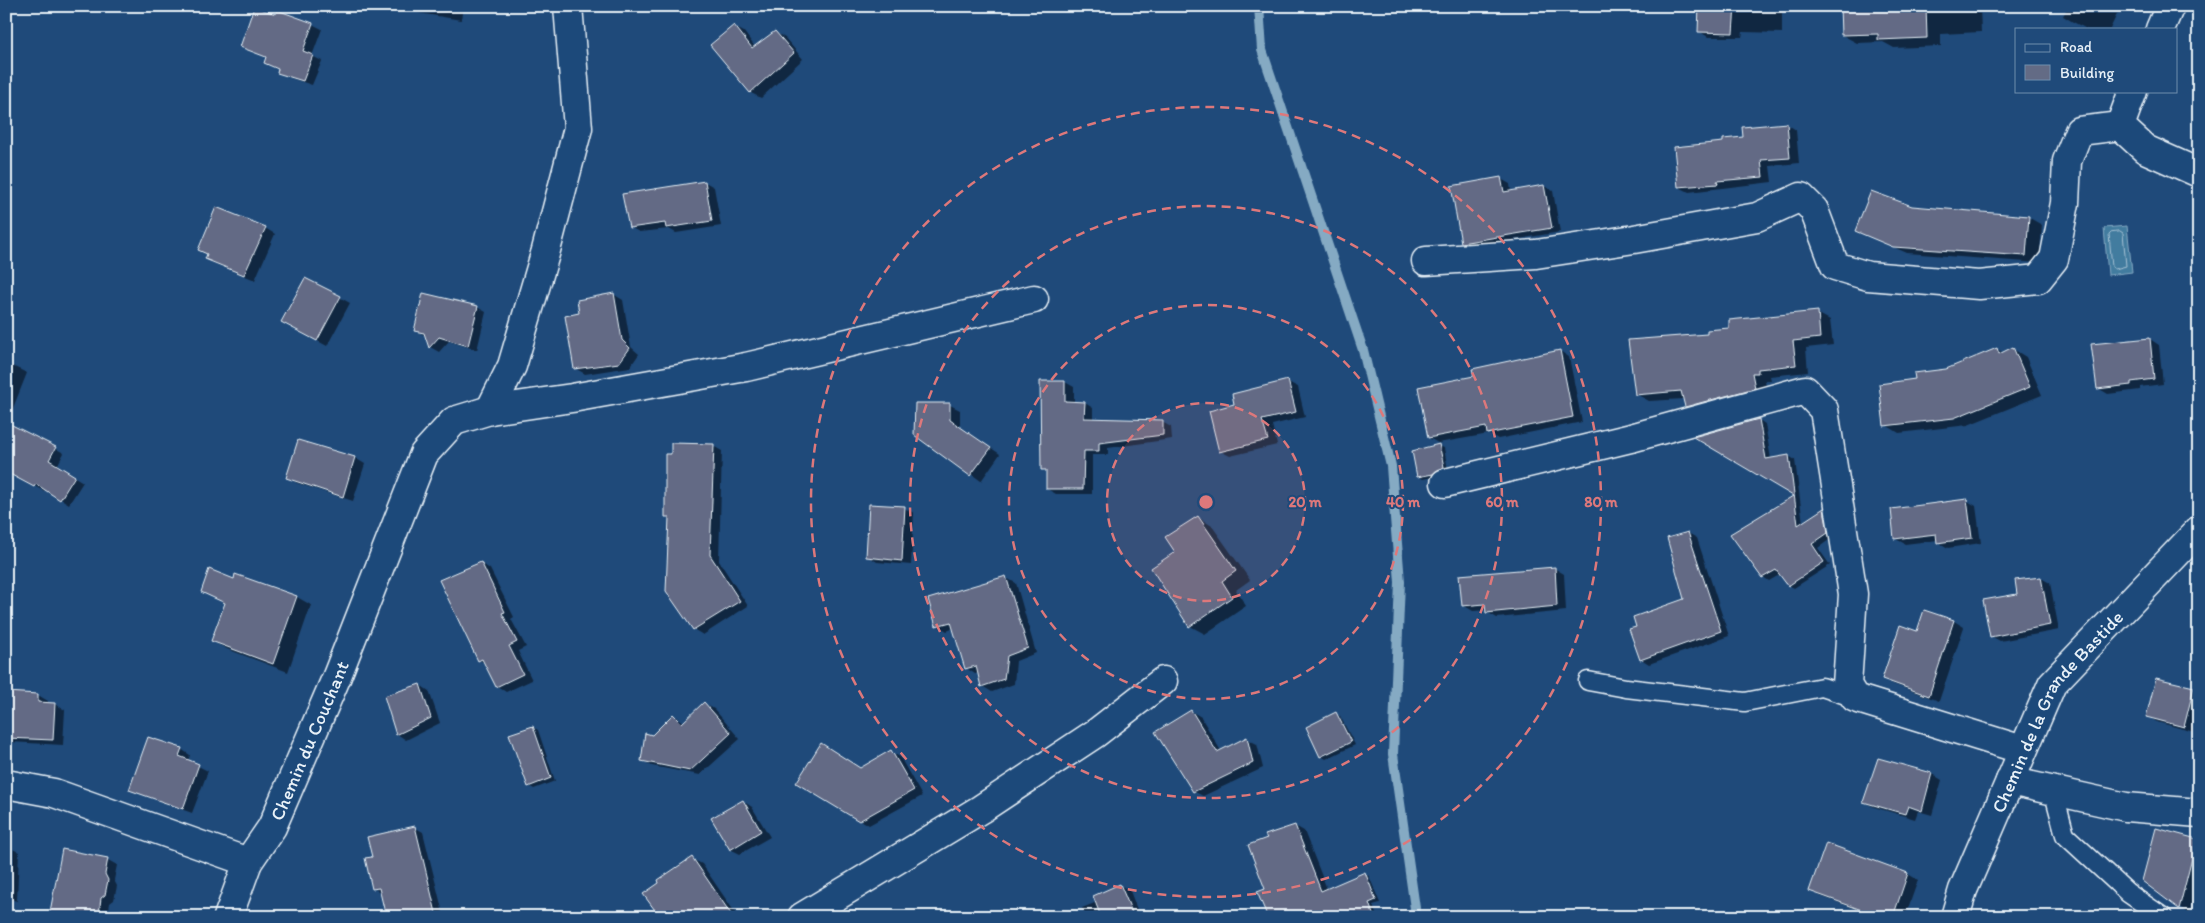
<svg xmlns="http://www.w3.org/2000/svg" width="2205" height="923" viewBox="0 0 2205 923" font-family="Itim,sans-serif">
	<style>
		.water { fill: #437b9f; stroke: #85aac3 }
		.shadow { fill: #0007 }
		.lines { fill: none; stroke-linecap: round; stroke-linejoin: round }
		.shore { stroke: #a6c2d4; stroke-width: 1 }
		.stream { stroke: #85aac3; stroke-width: 10 }
		.building { fill: #636b85; stroke: #e8f1f8 }
		.lane-casing { stroke: #e8f1f8; stroke-width: 21 }
		.street-casing { stroke: #e8f1f8; stroke-width: 31 }
		.lane { stroke: #1f4a7a; stroke-width: 18 }
		.street { stroke: #1f4a7a; stroke-width: 28 }
		.ring { fill: none; stroke: #dd787b; stroke-width: 2.5; stroke-dasharray: 9 6 }
		.labels { text-anchor: middle; dominant-baseline: central; stroke-width: 4; stroke-linejoin: round; paint-order: stroke }
		.street-label { font-size: 19px; fill: #e8f1f8; stroke: #1f4a7a }
		.centre { fill: #dd787b; stroke: #1f4a7a; stroke-width: 2.5 }
		.ring-label { font-size: 15px; text-anchor: middle; font-weight: bold; fill: #dd787b; stroke: #1f4a7a; stroke-width: 4; stroke-linejoin: round; paint-order: stroke }
	</style>
	<rect width="100%" height="100%" fill="#1f4a7a"/>
	<filter id="ink" filterUnits="userSpaceOnUse"><feTurbulence type="fractalNoise" baseFrequency=".02" numOctaves="2"/><feDisplacementMap in="SourceGraphic" scale="10" xChannelSelector="R" yChannelSelector="G"/><feConvolveMatrix kernelMatrix="1 2 1 2 8 2 1 2 1" color-interpolation-filters="sRGB"/></filter>
	<g filter="url(#ink)">
		<polygon class="water" points="2127,226 2132,272 2108,275 2104,228"/>
		<g class="shadow">
			<polygon points="410,6 463,6 461,20 419,13"/>
			<polygon points="1103,6 1119,6 1107,8"/>
			<polygon points="1700,6 1782,6 1782,33 1743,32 1742,37 1708,37 1699,31"/>
			<polygon points="1841,6 1980,6 1981,32 1941,34 1941,46 1894,48 1883,42 1857,43 1842,35"/>
			<polygon points="2068,6 2121,6 2110,29 2087,29 2073,22 2063,16"/>
			<polygon points="312,24 322,29 312,56 322,61 312,85 288,77 279,72 279,70 265,63 267,58 242,46"/>
			<polygon points="734,27 744,32 755,47 775,32 785,38 803,59 761,98 751,93 712,45"/>
			<polygon points="1787,124 1796,130 1799,163 1770,166 1772,182 1689,192 1679,187 1724,144"/>
			<polygon points="1501,179 1510,184 1511,192 1544,186 1553,191 1560,232 1471,247 1462,242"/>
			<polygon points="705,182 714,187 721,226 676,233 669,229 639,232 630,227 624,195"/>
			<polygon points="2028,217 2042,225 2039,263 1907,253 1857,231"/>
			<polygon points="265,228 275,234 255,280 216,264 206,259 208,255 199,250"/>
			<polygon points="306,279 350,303 327,346 292,327"/>
			<polygon points="613,294 623,300 631,347 639,354 630,367 585,374 575,368"/>
			<polygon points="477,307 486,312 477,350 449,341 439,352 430,347 426,336 415,330"/>
			<polygon points="1817,313 1830,320 1833,345 1806,348 1808,372 1770,376 1771,380 1765,380 1767,395 1699,414 1686,406 1684,399 1649,401 1636,394 1709,335"/>
			<polygon points="2150,339 2159,345 2163,384 2140,387 2140,390 2108,394 2098,388"/>
			<polygon points="1997,349 2004,353 2013,349 2026,357 2042,395 1968,425 1899,433 1886,425 1916,380 1947,371"/>
			<polygon points="1560,351 1569,357 1582,422 1498,439 1489,434 1438,443 1429,438 1475,377"/>
			<polygon points="6,363 27,373 7,423 64,453 57,466 83,482 69,504 45,489 44,491 6,472"/>
			<polygon points="1041,382 1065,382 1074,387 1074,403 1085,403 1093,408 1093,419 1162,422 1171,427 1172,439 1108,448 1108,455 1092,455 1092,494 1056,494 1047,489 1047,472 1042,469"/>
			<polygon points="1288,382 1298,387 1305,417 1272,425 1277,445 1230,456 1220,451 1236,405"/>
			<polygon points="950,405 960,410 960,427 1000,454 981,481 916,434"/>
			<polygon points="1759,420 1765,424 1771,459 1789,456 1795,460 1803,523 1824,509 1829,513 1833,537 1818,548 1830,565 1794,588 1788,585 1781,574 1769,581 1763,577 1731,534 1796,496 1697,437"/>
			<polygon points="299,441 355,458 365,464 353,501 297,483 288,478"/>
			<polygon points="713,446 722,451 719,561 748,606 703,635 693,629 670,519 666,516"/>
			<polygon points="1439,446 1444,448 1448,470 1438,476 1423,479 1418,476"/>
			<polygon points="1966,500 1976,506 1981,543 1948,548 1938,542 1938,540 1905,544 1896,539"/>
			<polygon points="904,508 914,513 911,565 877,562 868,556"/>
			<polygon points="1198,517 1212,526 1250,580 1236,590 1246,606 1205,634 1190,626 1177,552"/>
			<polygon points="1688,533 1697,538 1729,636 1649,664 1641,659 1637,627 1686,599"/>
			<polygon points="481,563 490,569 514,617 511,619 526,647 518,651 532,680 506,692 497,686 485,663 479,660"/>
			<polygon points="1554,568 1564,574 1566,611 1497,618 1487,612 1487,610 1473,611 1463,605"/>
			<polygon points="236,576 297,597 311,605 288,672 227,649 212,641 226,604 202,591 235,580"/>
			<polygon points="1006,578 1016,583 1036,653 1016,661 1014,684 992,692 982,686 979,673 975,674 966,668 954,628 947,631 937,625"/>
			<polygon points="2041,578 2050,583 2059,630 2000,641 1991,636 2019,595"/>
			<polygon points="1925,611 1954,621 1964,627 1939,701 1893,684 1883,679 1918,633"/>
			<polygon points="420,685 429,691 440,723 406,740 397,734"/>
			<polygon points="2193,689 2199,692 2199,712 2194,732 2157,722 2147,716"/>
			<polygon points="6,693 38,695 48,701 48,704 55,704 65,710 63,745 10,742 6,740"/>
			<polygon points="705,704 714,709 740,739 700,775 652,766 642,760 653,736 674,715 684,722"/>
			<polygon points="1191,711 1201,717 1221,751 1247,739 1257,744 1263,768 1203,796 1193,791"/>
			<polygon points="1335,714 1340,716 1355,745 1326,759 1321,756"/>
			<polygon points="533,727 538,730 555,781 534,789 529,786"/>
			<polygon points="181,749 190,755 188,761 208,771 192,813 140,794 131,789"/>
			<polygon points="891,752 900,757 922,796 869,825 798,783 861,769"/>
			<polygon points="1879,759 1932,774 1942,780 1932,815 1918,811 1915,819 1874,807 1864,802"/>
			<polygon points="743,801 752,807 770,837 740,854 730,849"/>
			<polygon points="1295,826 1304,831 1327,889 1364,874 1369,876 1380,903 1373,905 1377,917 1334,917 1269,839"/>
			<polygon points="414,827 423,832 444,917 387,917 382,893 373,888 374,858"/>
			<polygon points="2196,840 2199,841 2199,875 2189,914 2143,880"/>
			<polygon points="1827,845 1908,874 1918,880 1905,917 1879,917 1820,896 1811,890"/>
			<polygon points="6,846 19,852 17,901 6,898"/>
			<polygon points="692,859 702,864 738,917 661,917"/>
			<polygon points="108,860 117,865 114,880 117,886 114,900 110,903 108,917 51,917"/>
			<polygon points="1120,885 1130,891 1140,917 1086,917 1082,908 1097,902"/>
			<polygon points="265,910 273,915 275,917 257,917"/>
		</g>
		<g class="lines">
			<polygon class="shore" points="2120,231 2123,233 2126,266 2115,269 2112,267 2109,234 2111,232"/>
			<polyline class="stream" points="1259,6 1262,50 1363,350 1391,466 1400,582 1393,754 1415,908 1414,917"/>
		</g>
		<g class="building">
			<polygon points="1699,6 1735,6 1733,33 1698,32"/>
			<polygon points="1840,6 1926,6 1927,38 1878,40 1878,34 1841,35"/>
			<polygon points="254,7 276,14 277,10 313,23 303,51 313,55 303,81 277,73 278,69 264,63 266,57 240,47"/>
			<polygon points="734,25 752,48 775,31 794,53 750,93 710,45"/>
			<polygon points="1787,123 1790,158 1761,160 1763,177 1717,181 1718,184 1678,187 1674,147 1723,142 1723,139 1743,137 1742,127"/>
			<polygon points="1501,177 1504,192 1544,185 1552,228 1461,243 1451,186"/>
			<polygon points="705,181 712,221 666,228 665,223 629,228 622,194"/>
			<polygon points="1871,191 1912,206 2029,216 2026,256 1893,247 1855,231"/>
			<polygon points="216,207 266,227 244,275 205,259 207,254 198,250"/>
			<polygon points="305,278 341,296 317,341 281,322"/>
			<polygon points="423,293 478,306 468,346 439,337 429,348 424,333 414,331"/>
			<polygon points="614,293 622,340 630,348 619,363 574,369 565,316 579,313 577,300"/>
			<polygon points="1818,311 1820,338 1793,341 1796,365 1758,369 1758,373 1752,373 1755,388 1685,407 1681,391 1635,395 1628,340 1707,334 1707,330 1729,328 1729,320"/>
			<polygon points="2150,338 2154,379 2131,382 2131,385 2097,389 2091,344"/>
			<polygon points="2013,347 2030,387 1954,418 1884,426 1879,384 1915,379 1914,373 1946,369 1997,348 1999,354"/>
			<polygon points="1560,350 1573,417 1487,434 1486,427 1428,438 1418,387 1474,376 1472,369"/>
			<polygon points="1288,380 1296,412 1262,420 1268,440 1219,452 1209,411 1234,404 1232,394"/>
			<polygon points="1040,381 1065,381 1065,401 1085,402 1084,418 1163,420 1163,435 1099,443 1099,451 1084,451 1083,489 1046,489 1046,470 1041,470"/>
			<polygon points="915,403 950,403 950,420 991,448 970,476 914,435"/>
			<polygon points="1759,419 1766,459 1789,455 1798,525 1824,508 1828,533 1812,544 1824,562 1788,586 1776,570 1762,578 1730,534 1793,496 1693,437"/>
			<polygon points="6,422 56,447 49,460 75,476 60,500 36,484 34,487 6,472"/>
			<polygon points="298,440 355,457 343,497 286,478"/>
			<polygon points="671,443 714,444 710,555 740,601 693,630 666,591 669,517 665,517 665,454 671,454"/>
			<polygon points="1439,444 1444,467 1433,474 1417,477 1412,451"/>
			<polygon points="1967,499 1972,538 1937,543 1936,534 1894,539 1891,509"/>
			<polygon points="869,504 905,506 902,561 866,557"/>
			<polygon points="1198,516 1236,571 1222,581 1232,597 1189,627 1151,568 1175,552 1165,537"/>
			<polygon points="1688,532 1721,631 1640,660 1629,629 1636,627 1633,617 1684,599 1667,538"/>
			<polygon points="481,562 505,612 502,613 517,642 509,646 523,674 496,687 482,659 478,661 439,580"/>
			<polygon points="1555,567 1557,606 1486,613 1485,604 1462,606 1459,575"/>
			<polygon points="209,569 234,579 235,574 297,596 273,664 211,641 225,603 201,592"/>
			<polygon points="1006,576 1028,648 1007,656 1004,679 981,687 976,666 965,669 951,622 936,626 928,599"/>
			<polygon points="2041,577 2050,625 1990,637 1983,600 2017,594 2015,580"/>
			<polygon points="1924,610 1954,620 1929,696 1882,679 1900,625 1917,631"/>
			<polygon points="2156,678 2194,687 2184,727 2146,717"/>
			<polygon points="420,684 431,718 396,735 384,696"/>
			<polygon points="6,692 38,694 38,702 55,703 53,740 6,738"/>
			<polygon points="704,702 731,733 690,771 641,761 645,733 652,735 673,714 682,723"/>
			<polygon points="1191,710 1217,752 1247,737 1253,763 1193,792 1155,732"/>
			<polygon points="1336,712 1351,742 1320,757 1306,727"/>
			<polygon points="533,726 551,778 528,787 509,734"/>
			<polygon points="148,737 182,748 179,756 199,764 183,809 129,790"/>
			<polygon points="821,743 860,768 891,750 914,790 859,821 796,783"/>
			<polygon points="1878,758 1932,773 1922,811 1908,806 1905,814 1863,802"/>
			<polygon points="743,800 761,831 730,850 711,818"/>
			<polygon points="1295,825 1321,891 1365,872 1376,900 1369,903 1374,917 1259,917 1266,913 1257,892 1265,889 1248,845 1267,838 1265,835"/>
			<polygon points="415,826 437,917 386,917 379,888 372,889 365,858 372,857 367,837"/>
			<polygon points="2156,828 2197,839 2179,909 2142,881"/>
			<polygon points="1826,843 1908,873 1893,917 1881,917 1809,891"/>
			<polygon points="62,849 108,858 105,874 108,880 105,895 101,898 99,914 93,914 92,917 49,917"/>
			<polygon points="692,857 733,917 660,917 643,894 659,883 658,880"/>
			<polygon points="1120,884 1134,917 1101,917 1093,896"/>
		</g>
		<g class="lines">
			<defs>
				<g id="lane">
					<polyline points="1588,681 1626,688 1745,702 1822,687 1855,698"/>
					<polyline points="2053,790 2065,835 2128,893 2163,917"/>
				</g>
				<g id="street">
					<polyline points="2160,29 2170,6"/>
					<polyline points="2133,91 2120,126 2145,149 2199,173"/>
					<polyline points="1426,261 1536,254 1634,239 1757,217 1801,197 1814,210 1835,266 1868,276 1979,285 2038,279 2054,259 2065,203 2067,161 2079,131 2120,126"/>
					<polyline points="490,410 512,366 545,254 578,128 568,6"/>
					<polyline points="1445,483 1631,438 1805,390 1824,410 1853,594 1847,685 1855,698 2023,750"/>
					<polyline points="2010,781 2126,807 2199,813"/>
					<polyline points="6,784 54,793 248,862"/>
					<path id="s1" d="M228 917 248 862 272 827 337 676 424 454 454 421 490 410 572 398 746 367 1034 299"/>
					<polyline points="802,917 981,809 1096,733 1163,681"/>
					<path id="s2" d="M1955 917 1963 890 2052 684 2199 530"/>
				</g>
			</defs>
			<use href="#lane" class="lane-casing"/>
			<use href="#street" class="street-casing"/>
			<use href="#lane" class="lane"/>
			<use href="#street" class="street"/>
		</g>
	</g>
	<circle cx="1206" cy="502" r="99" fill="#dd787b" fill-opacity=".12"/>
	<g class="ring">
		<circle cx="1206" cy="502" r="99"/>
		<circle cx="1206" cy="502" r="197"/>
		<circle cx="1206" cy="502" r="296"/>
		<circle cx="1206" cy="502" r="395"/>
	</g>
	<g class="labels">
		<g class="street-label">
			<text stroke="none"><textPath href="#s2" startOffset="232">Chemin de la Grande Bastide</textPath></text>
			<text stroke="none"><textPath href="#s1" startOffset="195">Chemin du Couchant</textPath></text>
		</g>
	</g>
	<circle cx="1206" cy="502" r="8" class="centre"/>
	<g class="ring-label">
		<text x="1305" y="507">20 m</text>
		<text x="1403" y="507">40 m</text>
		<text x="1502" y="507">60 m</text>
		<text x="1601" y="507">80 m</text>
	</g>
	<rect width="2205" height="923" fill="none" stroke="#1f4a7a" stroke-width="25"/>
	<rect x="12" y="12" width="2180" height="898" fill="none" stroke="#e8f1f8" stroke-width="2" filter="url(#ink)"/>
	<rect x="2015" y="28" width="162" height="65" fill="#1f4a7a" stroke="#6f8dac"/>
	<rect x="2025" y="44" width="25" height="8" fill="#1f4a7a" stroke="#6f8dac"/>
	<text x="2060" y="52" font-size="15" fill="#e8f1f8">Road</text>
	<rect x="2025" y="65" width="25" height="15" fill="#636b85" stroke="#6f8dac"/>
	<text x="2060" y="78" font-size="15" fill="#e8f1f8">Building</text>
</svg>
